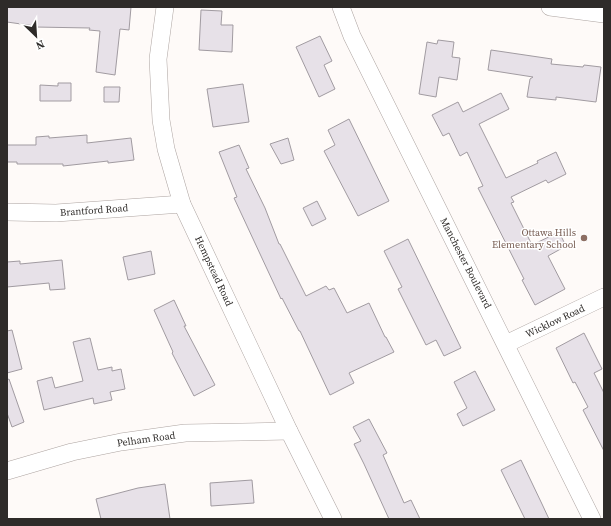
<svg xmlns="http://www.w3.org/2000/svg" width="611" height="526" viewBox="0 0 611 526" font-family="'Source Serif 4',serif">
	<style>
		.building { fill: #e7e1e8; stroke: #a19ba1 }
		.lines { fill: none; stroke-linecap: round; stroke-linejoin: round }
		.minor-casing { stroke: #ada4a1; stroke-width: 18 }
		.minor { stroke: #fff; stroke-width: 17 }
		.education-dot { fill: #8d6e63; stroke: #fff; stroke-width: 1.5 }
		.labels { text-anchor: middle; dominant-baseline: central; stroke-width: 3; stroke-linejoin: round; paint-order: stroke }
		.street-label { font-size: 10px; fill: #2e2b29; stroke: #fff }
		.education-label { font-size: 10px; fill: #785e54; stroke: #fff; text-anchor: end }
	</style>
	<rect width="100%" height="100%" fill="#fefaf8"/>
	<g class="building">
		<polygon points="7,7 131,7 129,30 120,29 115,75 96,72 100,31 89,30 90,28 35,27 35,26 7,22"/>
		<polygon points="201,10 222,11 221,25 233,25 232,52 199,50"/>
		<polygon points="320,36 332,61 324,65 335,89 319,97 296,47"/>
		<polygon points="438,40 454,42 452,57 460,58 457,80 439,77 436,97 419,94 427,42 437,44"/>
		<polygon points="491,50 552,59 551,64 583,67 584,65 601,67 596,102 556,97 556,100 527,97 530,79 533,77 488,70"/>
		<polygon points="58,83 71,83 71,101 40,101 40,85 58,86"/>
		<polygon points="243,84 249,122 213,127 207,89"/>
		<polygon points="104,87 120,87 119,102 104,102"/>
		<polygon points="501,93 509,109 479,124 506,178 538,163 537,161 556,152 566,174 548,183 546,180 511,197 514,202 511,203 532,245 559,232 566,246 548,256 565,289 535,305 522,280 524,279 478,188 483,186 467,152 460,156 449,133 443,136 432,115 458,102 463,112"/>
		<polygon points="349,119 389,201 358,216 324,151 335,145 328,130"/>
		<polygon points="87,135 87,143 131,138 134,160 108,163 108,161 63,166 63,164 17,164 17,162 7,162 7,145 36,145 36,137 49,136 49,138"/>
		<polygon points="288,138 294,160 281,164 270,144"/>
		<polygon points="239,145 249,168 246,169 265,208 279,244 280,244 306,296 326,286 329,290 334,288 347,313 369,303 385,337 386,337 394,352 349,373 354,383 330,395 300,331 299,331 282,298 281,299 234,198 237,197 219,152"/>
		<polygon points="317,201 326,219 312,226 303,208"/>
		<polygon points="408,239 461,348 444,356 436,340 426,345 398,289 402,287 384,251"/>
		<polygon points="151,251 155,274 128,280 123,257"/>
		<polygon points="62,260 65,289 50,290 49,283 7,287 7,262 20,261 20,264"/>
		<polygon points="174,300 186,326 184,326 215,385 194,396 172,353 173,352 154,310"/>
		<polygon points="12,330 22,369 7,373 7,331"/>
		<polygon points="584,333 602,369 594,373 604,393 604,451 583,410 588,407 575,382 573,383 556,348"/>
		<polygon points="90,338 98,370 112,367 112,371 121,369 125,389 110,392 112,400 94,404 93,398 44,410 37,381 52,377 55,388 83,381 73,342"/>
		<polygon points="475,371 495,410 463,426 457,414 467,408 454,382"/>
		<polygon points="9,379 24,422 12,427 7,413 7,380"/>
		<polygon points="369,419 387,453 383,455 404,503 411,500 420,519 389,519 364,464 354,444 361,441 353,427"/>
		<polygon points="521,460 542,504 549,519 525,519 501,470"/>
		<polygon points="252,480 254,503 211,506 210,483"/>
		<polygon points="165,484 170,519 101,519 96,499 138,488"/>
	</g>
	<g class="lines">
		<defs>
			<g id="minor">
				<polyline points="165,7 158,59 161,120 166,149 182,204 289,431 333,519"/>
				<polyline points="341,7 352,36 592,519"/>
				<polyline points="550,7 604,14"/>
				<polyline points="7,212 56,213 182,204"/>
				<polyline points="506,344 604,297"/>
				<polyline points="7,471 72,452 121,442 185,433 289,431"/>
			</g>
		</defs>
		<use href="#minor" class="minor-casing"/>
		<use href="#minor" class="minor"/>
	</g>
	<circle class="education-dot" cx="584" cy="238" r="4"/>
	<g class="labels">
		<g class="street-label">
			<text transform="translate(94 210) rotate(-4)">Brantford Road</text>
			<text transform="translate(466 263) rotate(63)">Manchester Boulevard</text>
			<text transform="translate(214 271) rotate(65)">Hempstead Road</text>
			<text transform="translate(555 321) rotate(-25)">Wicklow Road</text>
			<text transform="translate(146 439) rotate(-8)">Pelham Road</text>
		</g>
		<g class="education-label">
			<text x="576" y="232">Ottawa Hills<tspan x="576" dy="12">Elementary School</tspan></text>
		</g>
	</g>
	<rect width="611" height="526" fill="none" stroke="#2e2b29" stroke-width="16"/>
	<g transform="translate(36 36) rotate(155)" stroke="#ffffff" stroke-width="3" paint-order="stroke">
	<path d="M0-3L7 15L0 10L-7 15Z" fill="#2e2b29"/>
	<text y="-6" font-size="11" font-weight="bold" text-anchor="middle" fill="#2e2b29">N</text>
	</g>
</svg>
